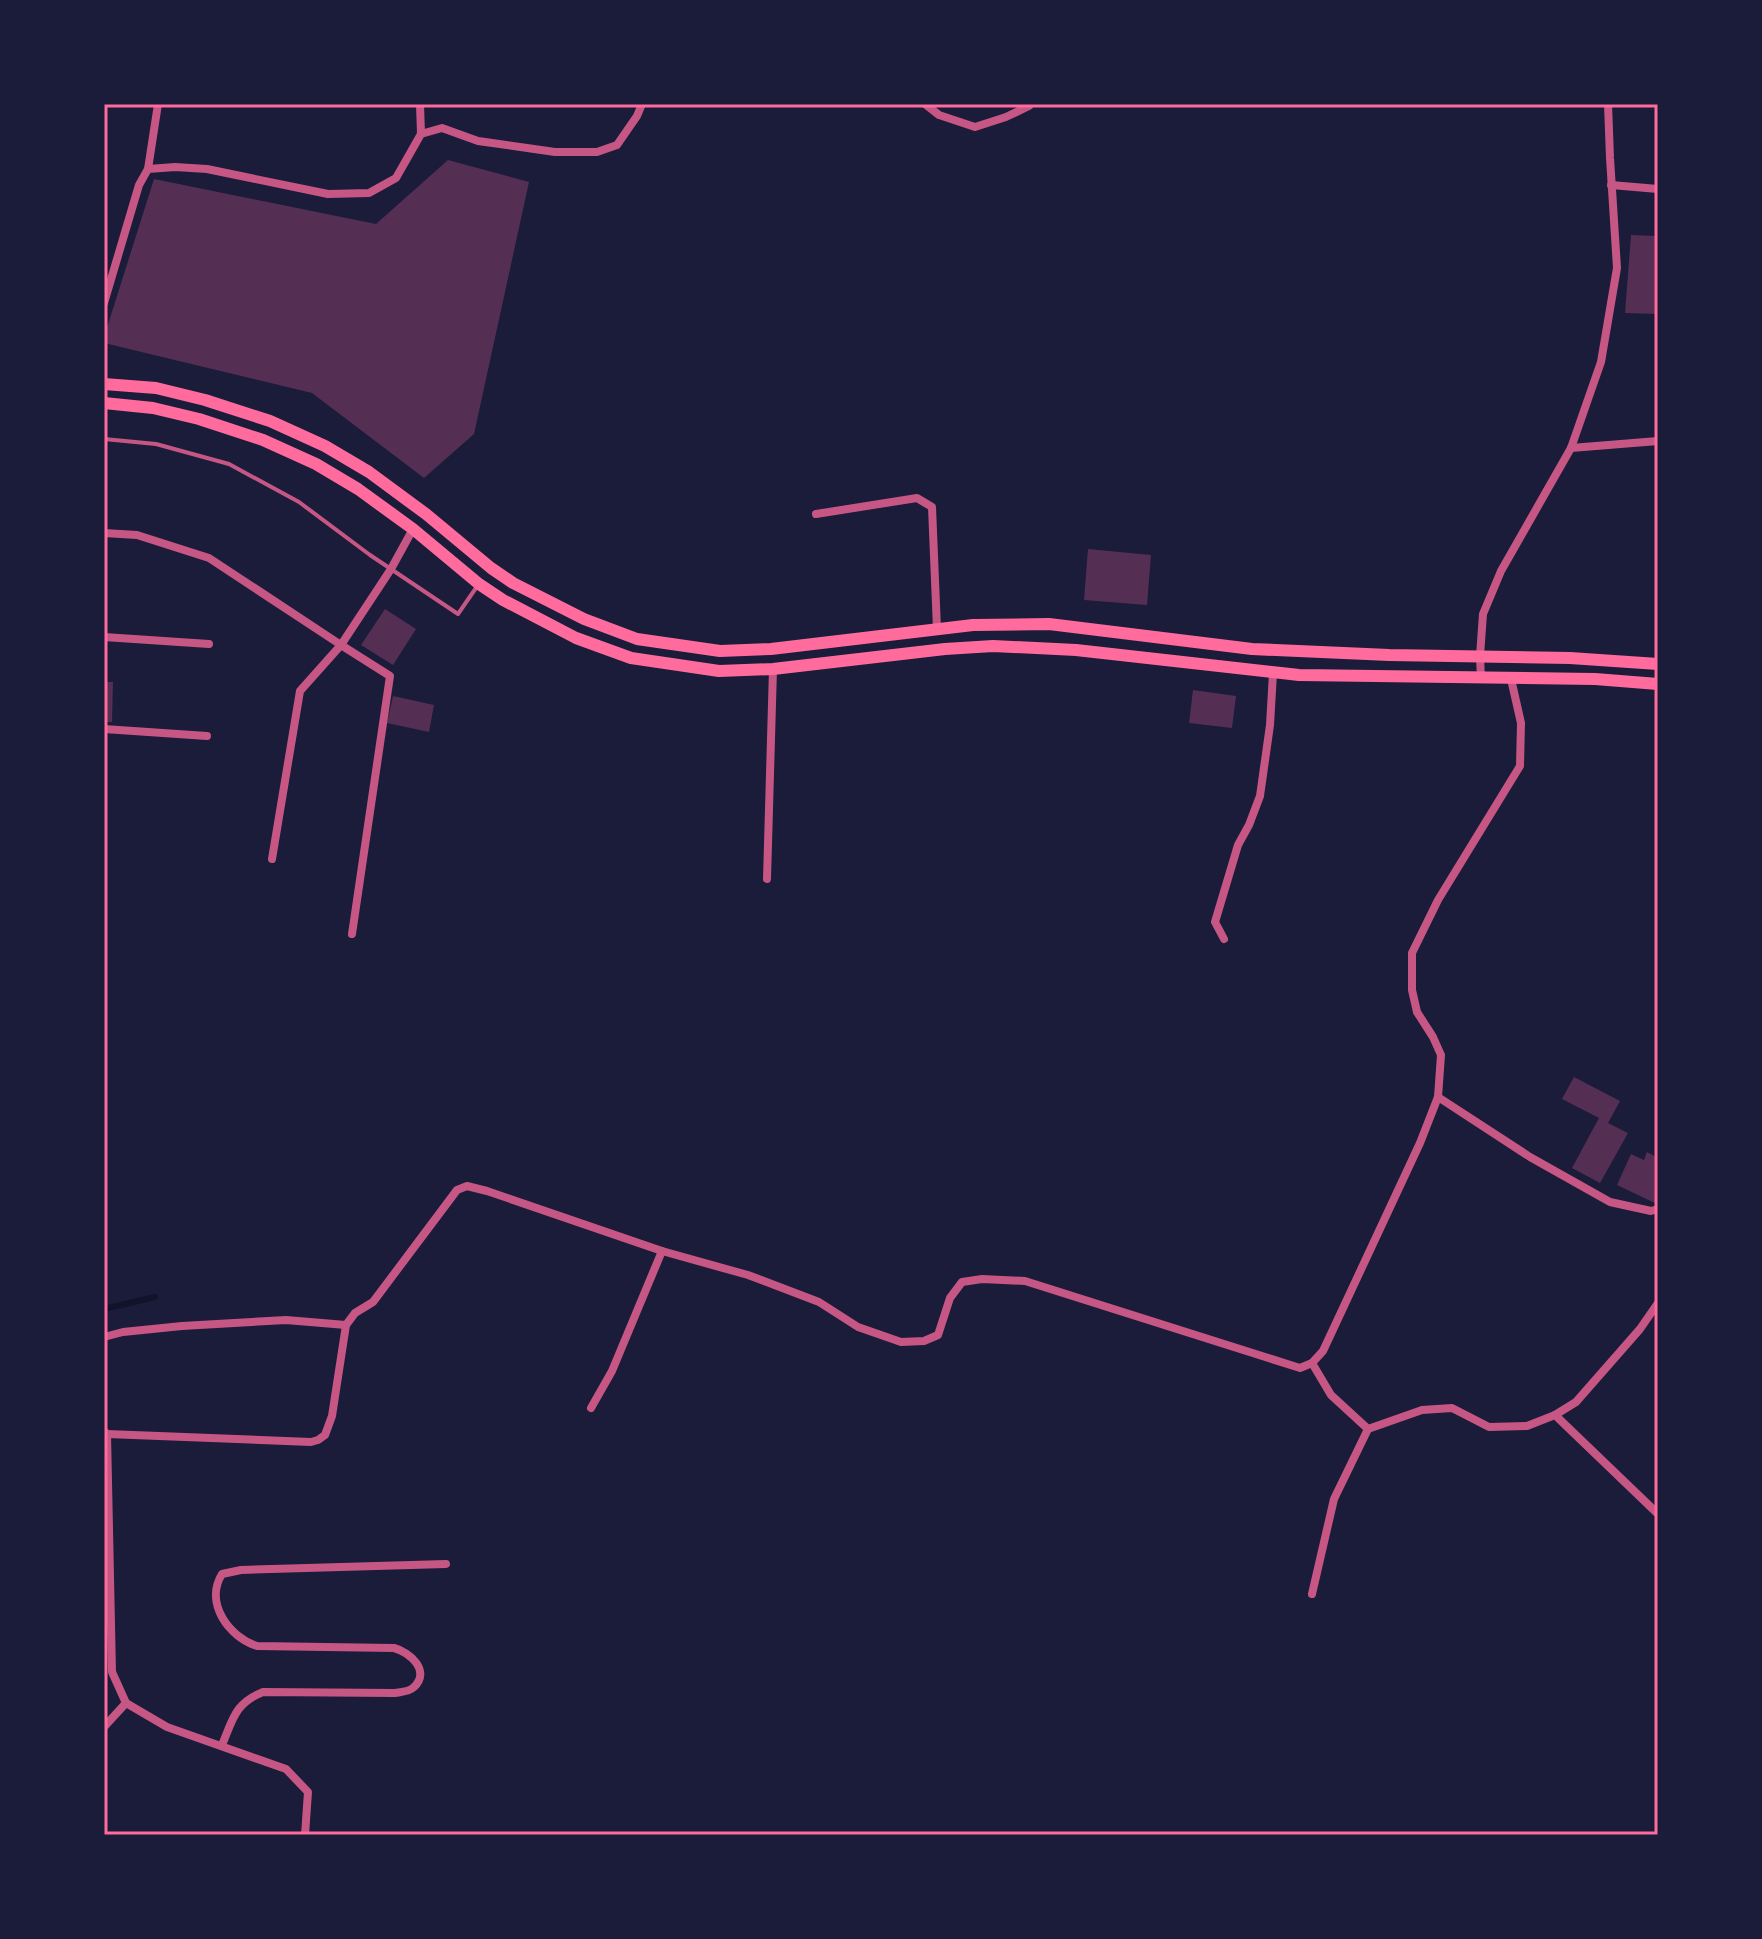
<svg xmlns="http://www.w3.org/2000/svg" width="1762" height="1939" viewBox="0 0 1762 1939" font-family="'Golos Text',sans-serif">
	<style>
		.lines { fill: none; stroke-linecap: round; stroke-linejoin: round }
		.stream { stroke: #12122b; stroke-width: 6 }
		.building { fill: #542f53 }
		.service { stroke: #c65784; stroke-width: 4 }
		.minor { stroke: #c65784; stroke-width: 8 }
		.trunk { stroke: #ff6b9d; stroke-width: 12 }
		.neatline { fill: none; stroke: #ff6b9d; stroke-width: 3 }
	</style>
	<rect width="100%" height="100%" fill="#1b1b3a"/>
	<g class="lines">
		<polyline class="stream" points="104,1309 155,1297"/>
	</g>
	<g class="building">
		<polygon points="448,160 529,182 474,434 424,478 312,393 104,343 104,337 154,179 376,224"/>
		<polygon points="1631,235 1658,236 1658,314 1625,313"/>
		<polygon points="1088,549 1151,555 1147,605 1084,600"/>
		<polygon points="385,609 416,629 393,665 361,645"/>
		<polygon points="104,682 113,682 112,722 104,722"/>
		<polygon points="1193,690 1236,696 1232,728 1189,723"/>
		<polygon points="393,696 434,705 429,732 387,723"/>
		<polygon points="1574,1077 1620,1101 1608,1123 1628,1133 1600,1183 1572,1168 1599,1118 1562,1099"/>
		<polygon points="1647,1152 1658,1158 1657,1204 1617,1185 1631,1154 1644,1160"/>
	</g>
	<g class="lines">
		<polyline class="service" points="104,439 156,444 229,464 299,502 370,555 458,614 478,585"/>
		<g class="minor">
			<polyline points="420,104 421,134"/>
			<polyline points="925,104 939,115 975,127 1006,117 1029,106"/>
			<polyline points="148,169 158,104"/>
			<polyline points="1611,185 1658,189"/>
			<polyline points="104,303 139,185 148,169 175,167 207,169 328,194 369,193 396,178 421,134 442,128 478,141 555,152 597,152 617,145 637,116 642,104"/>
			<polyline points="1571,448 1658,441"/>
			<polyline points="816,514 917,498 932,507 937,629"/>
			<polyline points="104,533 137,535 209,558 341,645 391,569 413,529"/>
			<polyline points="104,637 209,644"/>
			<polyline points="1481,679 1480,656 1483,614 1501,571 1571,448 1601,362 1617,268 1610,158 1608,104"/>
			<polyline points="104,729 207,736"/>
			<polyline points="272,859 300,691 341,645 390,676 352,934"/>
			<polyline points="767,879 773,669"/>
			<polyline points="1224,939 1215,922 1238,845 1249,825 1260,796 1270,725 1273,673"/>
			<polyline points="1438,1097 1530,1157 1610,1202 1651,1211 1658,1209"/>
			<polyline points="104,1337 123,1332 182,1326 286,1320 346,1325"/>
			<polyline points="1312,1363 1331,1395 1368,1429"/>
			<polyline points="591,1408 612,1371 662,1251"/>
			<polyline points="1555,1415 1576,1402 1640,1329 1658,1303"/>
			<polyline points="105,1432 107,1434 112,1672 126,1703 167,1727 286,1769 308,1792 305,1835"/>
			<polyline points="107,1434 311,1442 318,1440 325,1435 332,1416 346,1325 355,1313 373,1302 457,1190 467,1186 487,1191 662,1251 748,1275 819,1302 858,1327 901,1342 924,1341 938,1335 950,1298 962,1282 982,1279 1025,1281 1300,1368 1312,1363 1323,1351 1420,1143 1438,1097 1441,1055 1433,1037 1417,1012 1412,990 1412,953 1438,900 1520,766 1521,723 1511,679"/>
			<polyline points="1312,1594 1334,1499 1368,1429 1422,1410 1452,1408 1489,1427 1527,1426 1555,1415 1658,1514"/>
			<polyline points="104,1727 126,1703"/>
			<path d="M222 1745C233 1719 235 1703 263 1692L395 1693C401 1692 409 1692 414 1687 431 1671 410 1652 394 1648L257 1646C229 1637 204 1603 222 1574L241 1570 446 1564"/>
		</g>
		<g class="trunk">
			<polyline points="104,384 156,388 205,400 270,421 325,446 369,472 426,514 491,568 513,583 584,619 637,639 720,651 771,649 973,625 1049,624 1252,649 1389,655 1570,658 1658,664"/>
			<polyline points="104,403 153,408 199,419 263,440 316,464 358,489 413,529 479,584 503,600 576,638 631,658 719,671 773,669 945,649 993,646 1076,650 1299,675 1595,679 1658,684"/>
		</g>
	</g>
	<rect width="1762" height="1939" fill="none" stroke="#1b1b3a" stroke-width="212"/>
	<rect x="106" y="106" width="1550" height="1727" class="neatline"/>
</svg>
